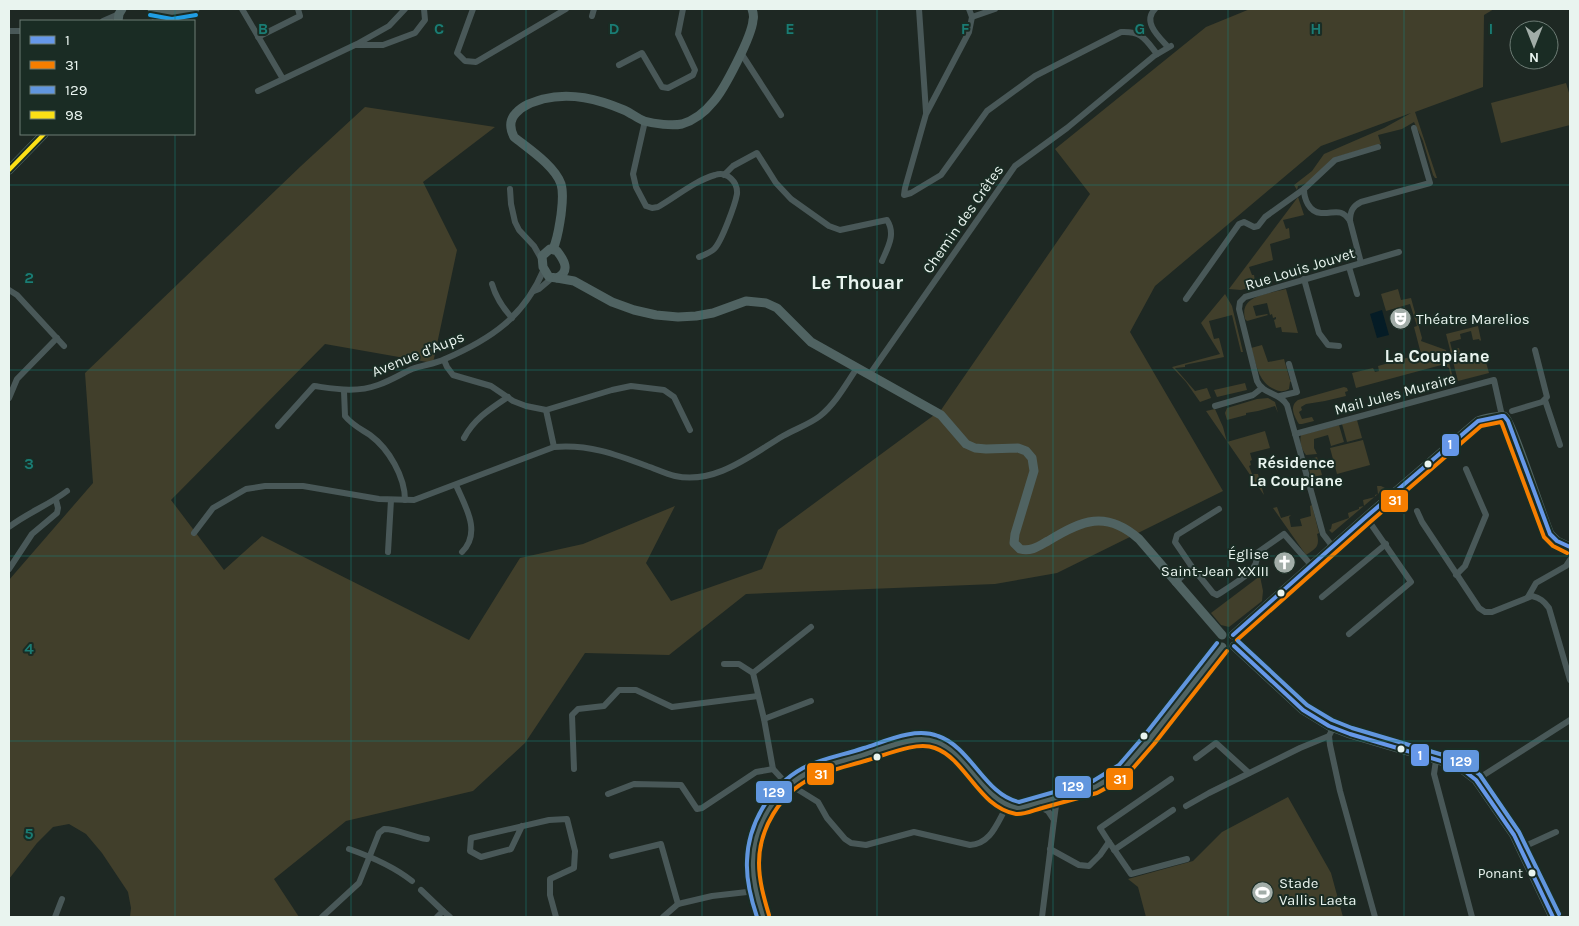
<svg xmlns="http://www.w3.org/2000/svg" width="1579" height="926" viewBox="0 0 1579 926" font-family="Karla,sans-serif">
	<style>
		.green { fill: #413f2b }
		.water { fill: #051c26 }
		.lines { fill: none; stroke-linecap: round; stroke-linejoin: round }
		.street { stroke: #495858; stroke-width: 6 }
		.secondary { stroke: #506362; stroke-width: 9 }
		.bus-1-casing { stroke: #1a2c24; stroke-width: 8 }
		.bus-2-casing { stroke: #1a2c24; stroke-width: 8 }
		.bus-3-casing { stroke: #1a2c24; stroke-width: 8 }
		.bus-4-casing { stroke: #1a2c24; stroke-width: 8 }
		.bus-5-casing { stroke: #1a2c24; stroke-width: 8 }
		.bus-1 { stroke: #6698e9; stroke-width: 4 }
		.bus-2 { stroke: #f67e00; stroke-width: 4 }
		.bus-3 { stroke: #6196de; stroke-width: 4 }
		.bus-4 { stroke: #fce016; stroke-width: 4 }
		.bus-5 { stroke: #209ee4; stroke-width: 4 }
		.grid { fill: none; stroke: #1a7c74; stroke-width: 1; stroke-opacity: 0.55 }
		.bus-dot { fill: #e9f4ef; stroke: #1a2c24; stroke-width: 2 }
		.labels { text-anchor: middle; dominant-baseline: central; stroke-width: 4; stroke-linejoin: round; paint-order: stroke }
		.bus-label { font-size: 14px; fill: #e9f4ef; stroke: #1a2c24; text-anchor: end }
		.street-label { font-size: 15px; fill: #e9f4ef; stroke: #1a2c24 }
		.poi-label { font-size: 15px; fill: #e9f4ef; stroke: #1a2c24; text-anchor: start }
		.neighbourhood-label { font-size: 16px; font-weight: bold; fill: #e9f4ef; stroke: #1a2c24 }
		.quarter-label { font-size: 18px; font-weight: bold; fill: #e9f4ef; stroke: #1a2c24 }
		.district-label { font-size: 20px; font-weight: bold; fill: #e9f4ef; stroke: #1a2c24 }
		.grid-label { font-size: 16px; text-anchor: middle; font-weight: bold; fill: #1a7c74; stroke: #1a2c24; stroke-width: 4; stroke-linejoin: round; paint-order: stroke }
		.line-badge { stroke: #1a2c24; stroke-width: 2 }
		.badge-label { font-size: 14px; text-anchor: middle; font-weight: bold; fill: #fff }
	</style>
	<rect width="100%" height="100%" fill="#1e2823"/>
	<g class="green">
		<polygon points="1250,9 1494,9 1484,15 1483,87 1415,112 1437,178 1435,178 1433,175 1423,141 1414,122 1402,129 1378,135 1381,144 1336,157 1307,183 1298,186 1297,190 1294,185 1312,171 1324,154 1384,128 1411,113 1321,146 1155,286 1130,332 1223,491 1057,573 995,584 746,594 669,655 585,653 525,743 473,791 346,821 274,879 299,917 130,917 131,908 128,892 102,853 86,834 69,824 53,827 37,843 9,879 9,580 93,483 85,373 301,166 365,107 495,127 423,182 457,250 433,363 325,344 171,500 224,570 262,536 469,640 520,558 583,544 675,506 646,563 671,601 762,569 778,530 941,410 1090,194 1055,149 1206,27"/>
		<polygon points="1566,83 1570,96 1570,125 1501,143 1491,103"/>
		<polygon points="1298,197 1304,215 1283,220 1286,229 1289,228 1290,238 1270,244 1273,260 1249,267 1252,275 1254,275 1256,286 1241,290 1229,289"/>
		<path d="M1286 289 1298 333 1282 332 1281 327 1276 328 1274 320 1276 319V317L1273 318 1272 314 1270 315 1267 303 1253 306 1256 316 1267 314 1268 315 1247 321 1245 319C1239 295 1268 294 1286 289Z"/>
		<polygon points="1398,289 1401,300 1411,298 1422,338 1421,341 1446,350 1454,382 1452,383 1449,368 1447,367 1445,364 1356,388 1352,373 1373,368 1375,372 1379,371 1378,366 1421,354 1414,327 1417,326 1410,304 1386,311 1381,294"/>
		<polygon points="1225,294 1232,306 1243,352 1241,352 1232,315 1209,321 1214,339 1219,338 1224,357 1189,364 1185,365 1185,367 1175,368 1195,391 1207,388 1211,398 1200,402 1186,382 1172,367 1220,354 1201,323"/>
		<polygon points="1478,326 1481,340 1480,341 1479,339 1473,340 1471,331 1460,334 1461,339 1450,342 1452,350 1459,348 1462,361 1484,355 1489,373 1458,381 1446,334"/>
		<path d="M1262 345 1268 362 1284 359 1290 380 1294 379V380L1290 382 1289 389C1283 392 1280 392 1274 389 1258 382 1256 363 1251 348Z"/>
		<polygon points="1245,383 1247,390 1217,397 1214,390"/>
		<path d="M1344 387 1347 388 1348 391 1345 392 1346 396 1325 401 1306 404 1301 407 1302 410 1299 412 1302 419 1312 417 1314 421 1302 424H1299C1294 416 1289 406 1298 400Z"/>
		<polygon points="1268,398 1275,402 1278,413 1275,406 1258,411 1246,413 1246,415 1227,420 1225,413 1227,408 1257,399"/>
		<polygon points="1215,409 1223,427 1227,442 1265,431 1270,448 1250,453 1252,460 1250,461 1251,465 1249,466 1252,474 1258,474 1264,495 1206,411"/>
		<polygon points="1357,420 1362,438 1347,442 1342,424"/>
		<path d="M1339 425 1344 442 1331 446 1328 435 1314 439V448L1317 454 1306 455C1302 450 1299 442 1301 435Z"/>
		<polygon points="1363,440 1370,465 1337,474 1330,448"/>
		<polygon points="1317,457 1322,475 1313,477 1310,474 1308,462 1311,459"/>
		<polygon points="1377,486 1381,486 1385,488 1332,533 1329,530 1331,529 1332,524 1349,518 1348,513 1359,509 1359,507 1364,506 1363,500 1375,497 1375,495 1378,494"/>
		<path d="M1312 505 1319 533 1317 534C1320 547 1316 548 1306 555L1273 508 1277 507 1281 518 1291 515 1289 517 1291 527 1302 526 1300 519 1311 516 1310 506Z"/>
		<polygon points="1260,576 1263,591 1262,601 1229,627 1221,625 1211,613"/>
		<polygon points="1288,797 1331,873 1343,917 1146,917 1138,887 1128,879 1193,861 1222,832"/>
	</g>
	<polygon class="water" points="1382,310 1389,335 1377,338 1370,314"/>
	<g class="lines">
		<g class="street">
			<polyline points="242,9 283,79"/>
			<polyline points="473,9 457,53 465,61 476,62 566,9"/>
			<polyline points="919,9 926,112"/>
			<path d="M969 9 972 17 969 32 926 114 905 188 904 195 911 193 941 175 987 111 1035 76 1121 32C1142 31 1145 39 1157 54"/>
			<path d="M1155 9C1142 22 1159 37 1168 47"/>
			<polyline points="592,16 594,9"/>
			<polyline points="972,17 995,9"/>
			<polyline points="103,21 119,14"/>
			<polyline points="9,31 21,31"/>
			<polyline points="258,37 300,16 298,9"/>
			<polyline points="356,45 383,45 415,33 425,20 424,9"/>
			<polyline points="741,53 781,115"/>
			<polyline points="619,65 642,53 662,87 668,88 693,75 695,70 678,34 683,9"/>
			<polyline points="258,91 357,44 389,26 405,9"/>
			<path d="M645 121 633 174 636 187 646 206 652 208 658 207C676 197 694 181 715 175 727 171 738 182 737 194 735 205 722 240 715 248 712 252 704 255 699 257"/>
			<path d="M724 175 733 166 757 153 776 183 791 199 829 226 840 230 887 220C896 234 888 247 882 261"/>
			<polyline points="510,189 511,204 515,222 519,230 534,246 542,260"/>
			<path d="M1350 221C1341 207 1334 214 1321 213 1309 212 1304 199 1304 189L1335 160 1378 147"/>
			<path d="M1361 263 1350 221C1350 211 1353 206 1361 202L1430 183 1414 128"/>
			<polyline points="1349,267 1357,294"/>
			<polyline points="1304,279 1319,333 1328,345 1339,346"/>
			<path d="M492 284C496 298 502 307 512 318"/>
			<polyline points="9,290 17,295 64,346"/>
			<polyline points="534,291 539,289 552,278"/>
			<polyline points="1186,299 1239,224 1244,222 1254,227 1258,226 1265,217 1304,189"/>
			<polyline points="444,360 447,367 453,375 491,386 513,401 526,406 546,410 612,390 631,386 664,390 674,397 690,430"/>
			<polyline points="870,374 1015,166 1067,128 1154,56 1171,46"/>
			<path d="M344 391 345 416C352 425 361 429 370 435 389 449 405 477 405 500"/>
			<polyline points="1280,396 1297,392 1289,364"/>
			<polyline points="9,398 17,379 57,338"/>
			<polyline points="1545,400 1560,445"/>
			<polyline points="1215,406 1253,395 1262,388"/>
			<polyline points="546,410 554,447"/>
			<polyline points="1512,411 1542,402 1547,397 1535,350"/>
			<path d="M278 426 314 386C336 389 356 393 378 385 390 381 401 374 412 369 423 365 435 364 445 359 491 339 524 317 544 269"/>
			<polyline points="1295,434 1494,380 1502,416"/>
			<path d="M464 438C474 419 490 409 508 397"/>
			<path d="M456 485C465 506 482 532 462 552"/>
			<path d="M1417 511 1422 522 1479 608 1485 612H1492L1532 596C1540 598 1544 601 1549 608L1570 680"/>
			<path d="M9 527C27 513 49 505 67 491"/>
			<path d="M194 533 213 508 246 489 265 486H303L379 499 414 500 554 447C588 444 615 454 647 466 656 469 666 474 675 476 715 485 751 455 783 436 795 429 810 424 820 416 836 403 846 384 857 368"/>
			<path d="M1333 547 1323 534 1287 405C1280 392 1263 395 1257 381L1239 309 1240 302 1245 297 1399 252"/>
			<polyline points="388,552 391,500"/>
			<polyline points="1192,567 1175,542 1177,535 1219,509"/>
			<polyline points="9,569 32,534 57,513 58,508 56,500"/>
			<polyline points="1456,575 1465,566 1486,515 1466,469"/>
			<path d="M1175 583 1192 567 1213 593 1217 595C1228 588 1249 576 1255 565 1257 561 1257 558 1257 553L1284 534 1311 565"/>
			<polyline points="1322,597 1386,544"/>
			<polyline points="1528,597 1536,583 1566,566 1570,560"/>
			<path d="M811 627 753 673 764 719 773 769 784 781 818 802 827 818 845 839 851 843 866 845 914 832 970 845C991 844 997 823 1007 806"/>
			<polyline points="1349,634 1411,582 1366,517"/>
			<polyline points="724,664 739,664 753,673"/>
			<polyline points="764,719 811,701"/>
			<polyline points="1333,728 1329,736 1330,745 1340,791 1375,917"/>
			<polyline points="1196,758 1216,743 1249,773"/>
			<polyline points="1436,760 1434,774 1472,917"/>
			<polyline points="574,769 572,715 578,709 604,706 619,690 636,690 672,707 758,696"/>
			<polyline points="1476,780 1570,720"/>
			<polyline points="608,794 634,784 681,785 697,809 702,808 756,772 773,769"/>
			<polyline points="1035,804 1048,811 1054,820 1042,917"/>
			<polyline points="1186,806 1209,793 1300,748 1329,736"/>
			<polyline points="1054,820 1057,798"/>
			<polyline points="522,826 511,849 481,857 470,851 471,838 549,820 567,819 575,851 574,868 550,879 550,895 556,917"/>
			<polyline points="1109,842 1100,828 1171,779"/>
			<polyline points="1521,848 1556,832"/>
			<path d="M349 849C372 857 393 866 412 881"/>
			<polyline points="1050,849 1079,865 1089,866 1100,855 1109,842 1131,874 1187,859"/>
			<polyline points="1114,850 1173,810"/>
			<polyline points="612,856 661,844 678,904"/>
			<polyline points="421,890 443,911 437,917"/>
			<polyline points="443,911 450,917"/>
			<polyline points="55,917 62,899"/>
			<path d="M322 917 359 883 379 833 384 829C398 829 412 837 427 839"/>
			<polyline points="663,917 678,904 712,896 756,891"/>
		</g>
		<g class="secondary">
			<polyline points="152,9 169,13"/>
			<polyline points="118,21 119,14 122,9"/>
			<polyline points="156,21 164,15 195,9"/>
			<polyline points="9,170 44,134"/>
			<path d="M550 249 557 251C564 260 571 271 557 278L549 277 543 267 542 256Z"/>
			<path d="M553 249C558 238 559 227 561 215 562 205 564 194 561 184 555 166 529 149 514 137 510 129 509 120 516 113 523 105 533 102 543 99 571 92 598 99 624 110 631 113 637 118 644 121 655 124 672 126 682 124 695 120 705 112 713 102 724 90 752 36 753 20 754 17 753 12 752 9"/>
			<path d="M557 278 574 281 612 302 634 310 656 315 678 317 696 316 713 313 746 301 766 303 777 308 811 342 941 415 966 444 975 448 986 449 1018 448 1026 451 1032 458 1034 471 1015 534 1014 543 1020 549C1031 552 1039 546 1048 541 1082 520 1106 510 1139 539L1222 635"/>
			<path d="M1233 635 1366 517 1478 421C1482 419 1501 415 1504 416 1511 418 1543 519 1550 534L1557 541 1570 547"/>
			<polyline points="1234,646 1303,710 1329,726 1350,734 1458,766 1476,780 1514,835 1553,917"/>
			<path d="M763 917C759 904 755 890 754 877 748 836 771 793 806 774 824 765 845 761 864 755 884 749 914 736 935 741 962 747 992 810 1019 808L1095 787 1105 782 1123 770 1149 740 1222 647"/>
		</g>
		<defs>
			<g id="bus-1">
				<polyline points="1233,635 1366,517 1478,421 1502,416 1504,416 1508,421 1550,534 1557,541 1570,547"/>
				<polyline points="1234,646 1303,710 1329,726 1350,734 1458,766 1476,780 1514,835 1553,917"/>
			</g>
			<g id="bus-2">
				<polyline points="1237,640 1370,522 1481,426 1501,422 1502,424 1544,537 1553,546 1567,553"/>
				<path d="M769 915C764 898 759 881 759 863 759 829 780 794 810 779 828 770 849 766 868 760 886 755 916 741 935 748 966 759 979 808 1016 814 1024 815 1034 810 1042 808 1060 803 1078 798 1097 793L1108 787 1128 774 1154 744 1227 651"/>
			</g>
			<g id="bus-3">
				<polyline points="1238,641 1307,705 1332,720 1352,728 1460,760 1480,775 1519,832 1559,914"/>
				<path d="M757 917C751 899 746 880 747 861 748 824 770 786 803 768 822 758 844 755 864 748 886 741 915 727 938 736 971 747 985 795 1019 802L1093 781 1119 765 1144 736 1217 643"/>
			</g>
			<polyline id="bus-4" points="9,170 44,134"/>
			<polyline id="bus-5" points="150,15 172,19 196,15"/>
		</defs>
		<use href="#bus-1" class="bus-1-casing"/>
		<use href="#bus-2" class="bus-2-casing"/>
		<use href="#bus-3" class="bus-3-casing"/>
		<use href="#bus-4" class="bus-4-casing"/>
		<use href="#bus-5" class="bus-5-casing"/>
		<use href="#bus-1" class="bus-1"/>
		<use href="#bus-2" class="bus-2"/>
		<use href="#bus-3" class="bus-3"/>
		<use href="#bus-4" class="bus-4"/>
		<use href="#bus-5" class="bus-5"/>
	</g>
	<path class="grid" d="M175 9V21M351 9V917M526 9V917M702 9V917M877 9V917M1053 9V917M1228 9V917M1404 9V917M175 134V917M9 185H1570M9 370H1570M9 556H1570M9 741H1570"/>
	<defs>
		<symbol id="theatre-disc" viewBox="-11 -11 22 22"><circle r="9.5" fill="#a2ada8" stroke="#1a2c24"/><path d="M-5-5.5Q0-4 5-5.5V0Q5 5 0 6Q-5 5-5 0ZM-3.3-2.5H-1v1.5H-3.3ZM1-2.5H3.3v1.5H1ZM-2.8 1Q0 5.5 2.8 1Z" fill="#fff"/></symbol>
		<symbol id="church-disc" viewBox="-11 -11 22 22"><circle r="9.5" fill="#a2ada8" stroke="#1a2c24"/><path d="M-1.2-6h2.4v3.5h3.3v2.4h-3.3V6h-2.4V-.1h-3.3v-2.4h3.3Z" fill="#fff"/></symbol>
		<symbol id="stadium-disc" viewBox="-11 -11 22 22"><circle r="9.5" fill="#a2ada8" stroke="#1a2c24"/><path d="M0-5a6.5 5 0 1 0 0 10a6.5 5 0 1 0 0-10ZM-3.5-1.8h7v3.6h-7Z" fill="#fff"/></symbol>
	</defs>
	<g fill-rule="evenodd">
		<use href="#theatre-disc" x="1388" y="306" width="25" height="25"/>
		<use href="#church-disc" x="1272" y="550" width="25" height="25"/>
		<use href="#stadium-disc" x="1250" y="880" width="25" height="25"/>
	</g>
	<g class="bus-dot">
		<circle cx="1428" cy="464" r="4.5"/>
		<circle cx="1281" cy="593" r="4.5"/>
		<circle cx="1144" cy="736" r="4.5"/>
		<circle cx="1401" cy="749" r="4.5"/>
		<circle cx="877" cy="757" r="4.5"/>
		<circle cx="1532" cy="873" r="4.5"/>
	</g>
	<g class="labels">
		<g class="bus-label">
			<text x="1523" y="873">Ponant</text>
		</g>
		<g class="street-label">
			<text transform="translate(963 219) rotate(-55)">Chemin des Crêtes</text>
			<text transform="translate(1300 269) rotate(-17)">Rue Louis Jouvet</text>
			<text transform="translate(418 354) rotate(-22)">Avenue d'Aups</text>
			<text transform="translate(1395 394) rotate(-15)">Mail Jules Muraire</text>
		</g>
		<g class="poi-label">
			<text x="1416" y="319">Théatre Marelios</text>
			<text x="1269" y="554" text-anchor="end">Église<tspan x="1269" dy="17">Saint-Jean XXIII</tspan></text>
			<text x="1279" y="883">Stade<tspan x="1279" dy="17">Vallis Laeta</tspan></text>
		</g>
		<g class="neighbourhood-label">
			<text x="1296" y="462">Résidence<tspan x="1296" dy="18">La Coupiane</tspan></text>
		</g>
		<g class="quarter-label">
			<text x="1437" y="356">La Coupiane</text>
		</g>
		<g class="district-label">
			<text x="857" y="282">Le Thouar</text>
		</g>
	</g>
	<g class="grid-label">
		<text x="263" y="34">B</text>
		<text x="439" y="34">C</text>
		<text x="614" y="34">D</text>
		<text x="790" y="34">E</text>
		<text x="965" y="34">F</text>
		<text x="1140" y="34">G</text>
		<text x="1316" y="34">H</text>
		<text x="1491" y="34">I</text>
		<text x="29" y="283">2</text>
		<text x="29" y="469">3</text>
		<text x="29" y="654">4</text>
		<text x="29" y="839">5</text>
	</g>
	<g class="line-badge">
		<rect x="1441" y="433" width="19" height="24" rx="5" fill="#6698e9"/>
		<rect x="1380" y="489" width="29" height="24" rx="5" fill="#f67e00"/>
		<rect x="1410" y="743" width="20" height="24" rx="5" fill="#6698e9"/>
		<rect x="1442" y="749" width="38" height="24" rx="5" fill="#6196de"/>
		<rect x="806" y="762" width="29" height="24" rx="5" fill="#f67e00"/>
		<rect x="1105" y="767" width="29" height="24" rx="5" fill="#f67e00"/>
		<rect x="1054" y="775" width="38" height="24" rx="5" fill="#6196de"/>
		<rect x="755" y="780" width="38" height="24" rx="5" fill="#6196de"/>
	</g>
	<g class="badge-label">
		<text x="1450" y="449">1</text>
		<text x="1395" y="505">31</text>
		<text x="1420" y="760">1</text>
		<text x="1461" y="766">129</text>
		<text x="821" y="779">31</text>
		<text x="1120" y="784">31</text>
		<text x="1073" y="791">129</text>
		<text x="774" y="797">129</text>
	</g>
	<rect width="1579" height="926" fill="none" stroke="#e9f4ef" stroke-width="20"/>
	<rect x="20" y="20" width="175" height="115" fill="#1a2c24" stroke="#6d7c75"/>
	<rect x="30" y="36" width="25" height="8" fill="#6698e9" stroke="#6d7c75"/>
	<text x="65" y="45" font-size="15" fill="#e9f4ef">1</text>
	<rect x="30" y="61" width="25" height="8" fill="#f67e00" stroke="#6d7c75"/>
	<text x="65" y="70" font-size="15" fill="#e9f4ef">31</text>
	<rect x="30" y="86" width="25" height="8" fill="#6196de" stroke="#6d7c75"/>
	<text x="65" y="95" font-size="15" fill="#e9f4ef">129</text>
	<rect x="30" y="111" width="25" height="8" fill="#fce016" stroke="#6d7c75"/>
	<text x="65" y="120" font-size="15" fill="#e9f4ef">98</text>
	<g transform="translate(1534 45) rotate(180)"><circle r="24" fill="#1a2c24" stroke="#6d7c75"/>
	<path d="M0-4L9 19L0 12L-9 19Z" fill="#a2ada8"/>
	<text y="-8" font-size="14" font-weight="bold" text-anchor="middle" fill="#e9f4ef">N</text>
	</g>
</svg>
